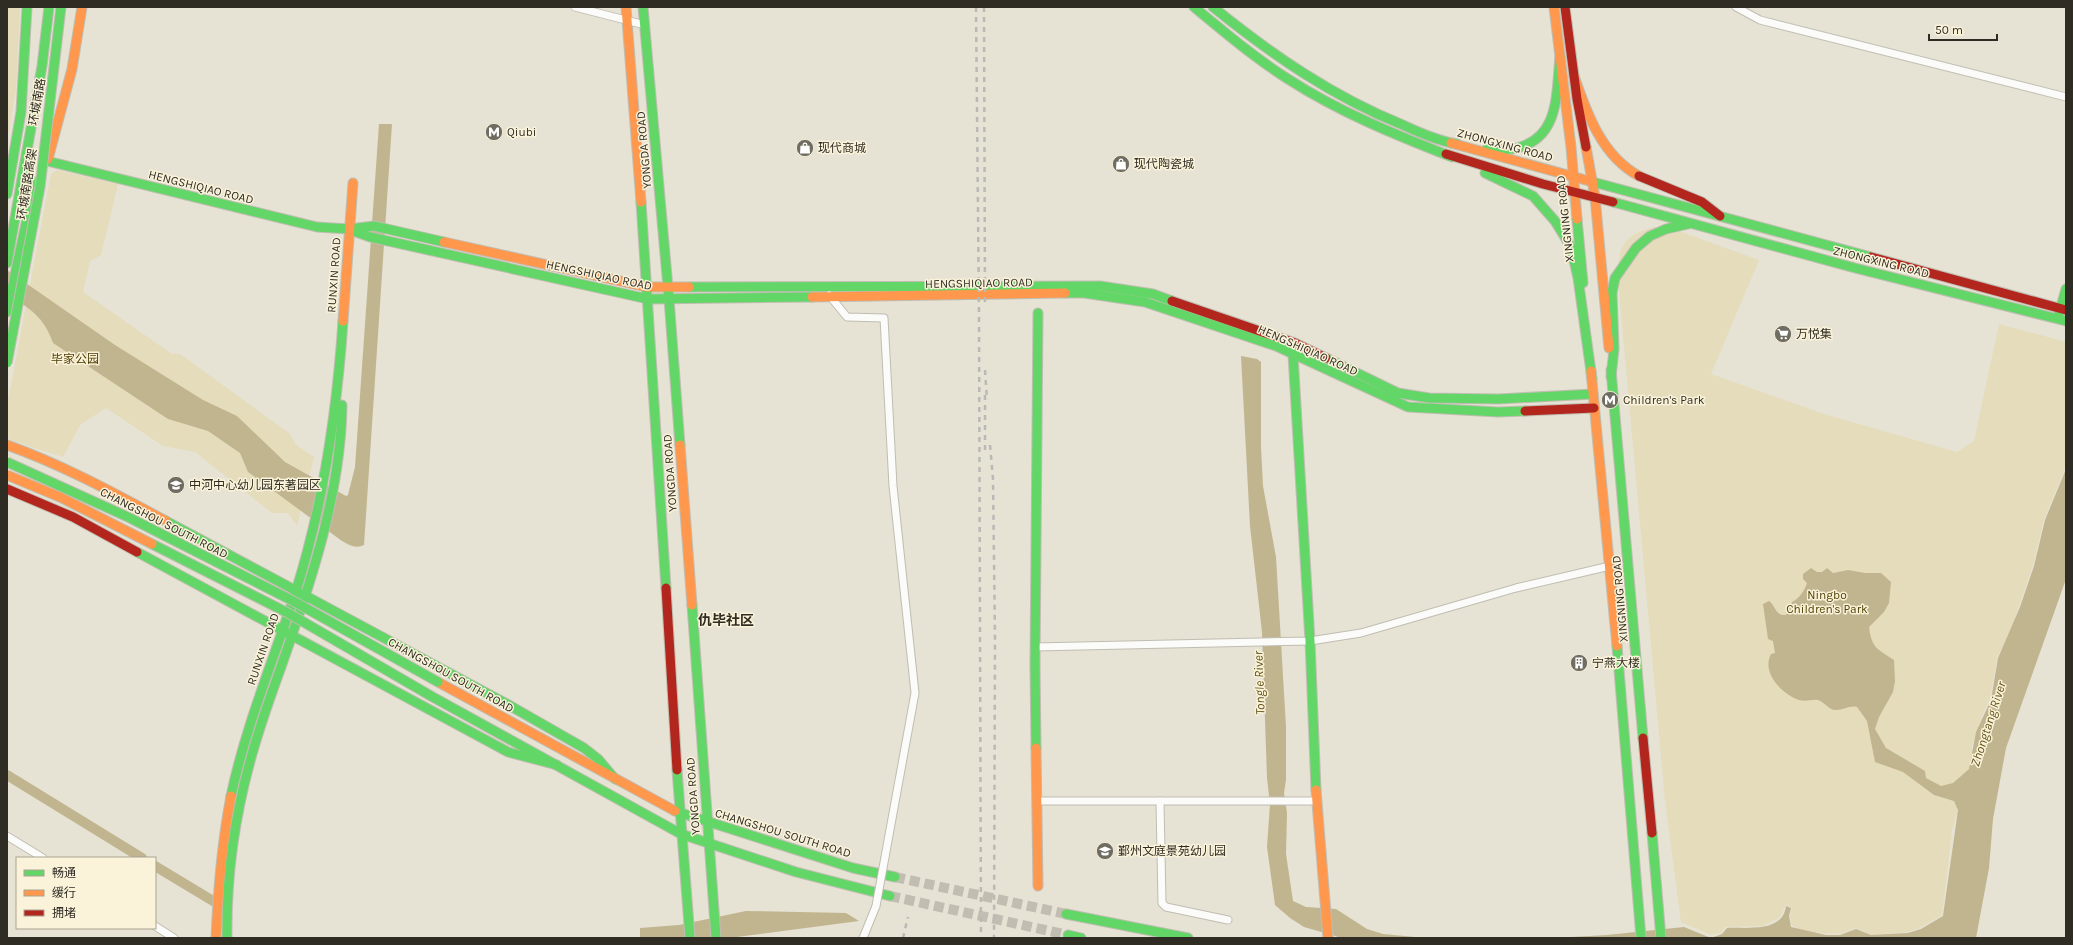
<svg xmlns="http://www.w3.org/2000/svg" width="2073" height="945" viewBox="0 0 2073 945" font-family="Karla,'Noto Sans SC',sans-serif">
	<style>
		.green { fill: #e5dcbc }
		.water { fill: #c1b58f }
		.lines { fill: none; stroke-linecap: round; stroke-linejoin: round }
		.canal { stroke: #c1b58f; stroke-width: 10 }
		.secondary-tunnel { stroke: #c1beb1; stroke-width: 10; stroke-dasharray: 10 5; stroke-linecap: butt }
		.street-casing { stroke: #c0bdb2; stroke-width: 9 }
		.fast-casing { stroke: #c0bdb2; stroke-width: 11 }
		.slow-casing { stroke: #c0bdb2; stroke-width: 11 }
		.jam-casing { stroke: #c0bdb2; stroke-width: 11 }
		.street { stroke: #fbfbf9; stroke-width: 7 }
		.fast { stroke: #63d668; stroke-width: 9 }
		.slow { stroke: #ff974d; stroke-width: 9 }
		.jam { stroke: #b3261e; stroke-width: 9 }
		.rail { stroke: #bab9b6; stroke-width: 2.5; stroke-dasharray: 5 5; stroke-linecap: butt }
		.street-bridge-casing { stroke: #c0bdb2; stroke-width: 9; stroke-linecap: butt }
		.fast-bridge-casing { stroke: #c0bdb2; stroke-width: 11; stroke-linecap: butt }
		.slow-bridge-casing { stroke: #c0bdb2; stroke-width: 11; stroke-linecap: butt }
		.street-bridge { stroke: #fbfbf9; stroke-width: 7 }
		.fast-bridge { stroke: #63d668; stroke-width: 9 }
		.slow-bridge { stroke: #ff974d; stroke-width: 9 }
		.labels { text-anchor: middle; dominant-baseline: central; stroke-width: 3; stroke-linejoin: round; paint-order: stroke }
		.street-label { font-size: 12px; fill: #2f2c23; stroke: #faf3da }
		.poi-label { font-size: 12px; fill: #2f2c23; stroke: #faf3da; text-anchor: start }
		.park-label { font-size: 12px; fill: #4e3e00; stroke: #faf3da }
		.water-label { font-size: 13px; font-style: italic; fill: #615117; stroke: #faf3da }
		.quarter-label { font-size: 14px; font-weight: bold; fill: #2f2c23; stroke: #faf3da }
	</style>
	<rect width="100%" height="100%" fill="#e6e2d4"/>
	<g class="green">
		<polygon points="7,7 20,7 16,89 7,140"/>
		<polygon points="57,170 118,184 101,255 90,261 83,292 172,354 180,354 289,433 296,445 314,457 297,526 288,513 272,513 195,452 163,446 106,408 80,425 63,457 10,440 7,432 7,406 51,174"/>
		<path d="M1654 227 1676 230 1759 260 1711 374 1824 414 1957 452 1974 441 1999 324 2066 342V466L2044 519 2033 565 2011 629 1997 658 1990 698 1982 716 1972 745 1971 760 1952 831 1942 915 1920 928 1908 932 1872 935 1856 928C1851 929 1846 932 1841 933 1833 935 1793 932 1791 923 1789 919 1791 912 1792 908L1786 904 1780 917 1763 926 1725 927 1720 933 1711 935 1681 922 1665 801 1619 290C1618 255 1615 237 1654 227Z"/>
	</g>
	<g class="water">
		<path d="M379 124H392L364 545C356 549 349 545 342 541L248 472 240 453 208 431 168 419 53 343C44 317 30 308 7 295V270L115 345 203 400 237 416 285 462 346 496 348 495 355 467Z"/>
		<polygon points="1241,356 1257,359 1261,362 1261,447 1263,486 1276,557 1286,727 1286,780 1284,793 1287,813 1286,854 1293,901 1306,907 1336,909 1367,929 1383,934 1426,938 1342,938 1304,927 1290,918 1275,905 1267,847 1270,804 1267,778 1262,632 1250,526"/>
		<path d="M2066 469V579L2006 748 1993 819 1989 868 1976 938H1553L1607 935 1684 927 1711 938 1722 934 1727 928C1748 927 1783 933 1786 906L1791 908 1789 916 1791 927 1826 935H1840L1856 929 1871 935 1908 933 1921 929 1943 916 1958 810 1954 801 1934 795 1903 772 1875 762 1867 721 1857 707C1850 705 1844 710 1836 710 1828 710 1825 702 1818 700 1812 699 1806 702 1799 700 1782 694 1761 673 1771 654L1775 653 1773 641 1768 639 1763 604 1769 601C1776 606 1775 616 1786 615L1792 602C1799 599 1805 590 1807 583L1803 579V574L1811 568 1817 572H1822L1827 568 1833 573 1848 570 1865 573H1881L1891 582 1889 603 1884 612 1869 627C1872 648 1876 648 1894 660L1895 681 1893 692 1879 717 1875 729 1886 748 1925 771 1926 778 1941 786 1953 783 1969 769 1976 732 1991 700 1998 658 2020 607 2034 566 2045 520Z"/>
		<polygon points="746,911 846,913 859,921 729,938 640,938 640,928 679,925"/>
	</g>
	<g class="lines">
		<g class="canal">
			<polyline points="7,775 142,858"/>
			<polyline points="155,866 223,907"/>
		</g>
		<g class="secondary-tunnel">
			<polyline points="895,877 1066,914"/>
			<polyline points="890,896 1068,935"/>
		</g>
		<defs>
			<g id="street">
				<polyline points="575,7 645,25"/>
				<polyline points="1736,7 1760,20 2066,97"/>
				<polyline points="829,295 847,317 884,318 893,486 915,693 885,857"/>
				<polyline points="1035,647 1310,641 1361,633 1516,588 1610,566"/>
				<polyline points="1037,801 1316,801"/>
				<polyline points="1160,801 1162,903 1166,907 1228,920"/>
				<polyline points="7,836 43,858"/>
				<polyline points="155,926 174,938"/>
				<polyline points="863,938 876,906"/>
			</g>
			<g id="fast">
				<polyline points="643,7 669,299 680,445"/>
				<path d="M1194 7C1224 32 1255 58 1288 79 1339 112 1396 135 1452 157"/>
				<path d="M1213 7C1271 54 1333 97 1403 125 1420 133 1438 141 1457 144"/>
				<path d="M1487 149C1495 149 1504 150 1512 149 1560 141 1556 95 1560 57"/>
				<polyline points="47,161 317,227 349,229 374,226 444,242"/>
				<polyline points="1485,173 1533,196 1555,221 1571,247 1578,278 1592,379"/>
				<polyline points="1593,182 1871,257"/>
				<polyline points="7,194 21,112 27,7"/>
				<polyline points="641,202 666,588"/>
				<polyline points="1613,202 1855,268 2066,321"/>
				<polyline points="1577,219 1583,283"/>
				<polyline points="351,230 370,237 648,299 812,297"/>
				<polyline points="7,263 42,66 49,7"/>
				<polyline points="689,287 1100,286 1153,294 1172,301"/>
				<polyline points="1065,293 1084,293 1145,302 1276,346 1408,407 1498,412 1525,411"/>
				<polyline points="7,312 35,182"/>
				<polyline points="2059,314 2066,289"/>
				<polyline points="1293,355 1310,641 1316,790"/>
				<polyline points="1326,358 1398,393 1429,398 1498,399 1593,394"/>
				<polyline points="1611,370 1643,738"/>
				<polyline points="1611,377 1614,349 1612,293 1615,278 1636,248 1650,236 1666,229 1688,224"/>
				<polyline points="166,521 507,704 584,748 598,759 615,779"/>
				<polyline points="137,552 508,752 557,765"/>
				<polyline points="692,605 716,938"/>
				<polyline points="1617,646 1641,938"/>
				<polyline points="431,696 681,834 796,872 890,896"/>
				<polyline points="1036,748 1035,664 1038,313"/>
				<polyline points="677,770 690,938"/>
				<path d="M231 796C246 725 274 659 296 591 323 505 337 411 343 321"/>
				<polyline points="675,811 853,868 895,877"/>
				<polyline points="1652,833 1661,938"/>
				<polyline points="1066,914 1188,938"/>
				<polyline points="1068,935 1081,938"/>
				<path d="M227 938C226 872 236 807 255 744 266 706 281 669 293 632 318 560 341 482 342 405"/>
			</g>
			<g id="slow">
				<polyline points="626,7 641,202"/>
				<polyline points="1554,7 1571,147 1577,219"/>
				<path d="M1574 76C1587 114 1602 156 1639 176"/>
				<polyline points="1451,143 1593,182"/>
				<polyline points="1586,147 1595,197 1609,348"/>
				<polyline points="48,159 72,69 82,7"/>
				<polyline points="444,242 647,287 689,287"/>
				<polyline points="812,297 1065,293"/>
				<polyline points="343,321 353,183"/>
				<polyline points="1591,371 1617,646"/>
				<path d="M7 445C63 465 114 493 166 521"/>
				<polyline points="680,445 692,605"/>
				<polyline points="438,682 675,811"/>
				<polyline points="1036,748 1038,886"/>
				<polyline points="1316,790 1328,938"/>
				<path d="M216 938C218 890 222 843 231 796"/>
			</g>
			<g id="jam">
				<polyline points="1565,7 1577,99 1586,147"/>
				<polyline points="1446,154 1543,184 1613,202"/>
				<polyline points="1639,176 1702,202 1720,216"/>
				<polyline points="1871,257 2066,310"/>
				<polyline points="1172,301 1295,343 1326,358"/>
				<polyline points="1525,411 1594,408"/>
				<polyline points="7,489 73,517 137,552"/>
				<polyline points="666,588 677,770"/>
				<polyline points="1643,738 1652,833"/>
			</g>
		</defs>
		<use href="#street" class="street-casing"/>
		<use href="#fast" class="fast-casing"/>
		<use href="#slow" class="slow-casing"/>
		<use href="#jam" class="jam-casing"/>
		<use href="#street" class="street"/>
		<use href="#fast" class="fast"/>
		<use href="#slow" class="slow"/>
		<use href="#jam" class="jam"/>
		<g class="rail">
			<polyline points="976,7 979,314 981,938"/>
			<polyline points="984,7 985,305"/>
			<polyline points="985,370 987,400"/>
			<polyline points="985,395 985,455"/>
			<polyline points="990,445 993,479 995,639 994,938"/>
			<polyline points="903,938 908,917"/>
		</g>
		<defs>
			<polyline id="street-bridge" points="876,906 885,857"/>
			<g id="fast-bridge">
				<polyline points="7,363 40,187 61,7"/>
				<polyline points="7,462 130,518 293,601 438,682"/>
				<polyline points="152,544 288,613 431,696"/>
			</g>
			<polyline id="slow-bridge" points="7,475 62,498 152,544"/>
		</defs>
		<use href="#street-bridge" class="street-bridge-casing"/>
		<use href="#fast-bridge" class="fast-bridge-casing"/>
		<use href="#slow-bridge" class="slow-bridge-casing"/>
		<use href="#street-bridge" class="street-bridge"/>
		<use href="#fast-bridge" class="fast-bridge"/>
		<use href="#slow-bridge" class="slow-bridge"/>
	</g>
	<defs>
		<symbol id="metro-disc" viewBox="-11 -11 22 22"><circle r="9.5" fill="#6f6c61" stroke="#faf3da"/><path d="M-5.5 5V-5H-3L0 0L3-5H5.5V5H3V-.5L0 4L-3-.5V5Z" fill="#fff"/></symbol>
		<symbol id="shop-disc" viewBox="-11 -11 22 22"><circle r="9.5" fill="#6f6c61" stroke="#faf3da"/><path d="M-5-2.5h2.3a2.7 3.5 0 0 1 5.4 0H5L5.5 6h-11ZM-1.5-2.5h3a1.5 2.3 0 0 0-3 0Z" fill="#fff"/></symbol>
		<symbol id="supermarket-disc" viewBox="-11 -11 22 22"><circle r="9.5" fill="#6f6c61" stroke="#faf3da"/><path d="M-6-5.5h2.5l.6 2H6L4.5 2H-2.5L-4.4-4H-6ZM-1.5 3.2a1.3 1.3 0 1 0 .1 0ZM3 3.2a1.3 1.3 0 1 0 .1 0Z" fill="#fff"/></symbol>
		<symbol id="school-disc" viewBox="-11 -11 22 22"><circle r="9.5" fill="#6f6c61" stroke="#faf3da"/><path d="M0-5L7-2L0 1L-7-2ZM-4 1L0 2.5L4 1V4Q0 6-4 4Z" fill="#fff"/></symbol>
		<symbol id="building-disc" viewBox="-11 -11 22 22"><circle r="9.5" fill="#6f6c61" stroke="#faf3da"/><path d="M-4-6H4V6H1V3H-1V6H-4ZM-2.5-4.3h1.7v1.8h-1.7ZM.8-4.3h1.7v1.8H.8ZM-2.5-1h1.7V.8h-1.7ZM.8-1h1.7V.8H.8Z" fill="#fff"/></symbol>
	</defs>
	<g fill-rule="evenodd">
		<use href="#metro-disc" x="484" y="122" width="20" height="20"/>
		<use href="#shop-disc" x="795" y="138" width="20" height="20"/>
		<use href="#shop-disc" x="1111" y="154" width="20" height="20"/>
		<use href="#supermarket-disc" x="1773" y="324" width="20" height="20"/>
		<use href="#metro-disc" x="1600" y="390" width="20" height="20"/>
		<use href="#school-disc" x="166" y="475" width="20" height="20"/>
		<use href="#building-disc" x="1569" y="653" width="20" height="20"/>
		<use href="#school-disc" x="1095" y="841" width="20" height="20"/>
	</g>
	<g class="labels">
		<g class="street-label">
			<text transform="translate(37 102) rotate(-80)">环城南路</text>
			<text transform="translate(1505 145) rotate(15)">ZHONGXING ROAD</text>
			<text transform="translate(644 150) rotate(-95)">YONGDA ROAD</text>
			<text transform="translate(27 184) rotate(-81)">环城南路高架</text>
			<text transform="translate(201 187) rotate(14)">HENGSHIQIAO ROAD</text>
			<text transform="translate(1565 219) rotate(-96)">XINGNING ROAD</text>
			<text transform="translate(1881 262) rotate(14)">ZHONGXING ROAD</text>
			<text transform="translate(334 275) rotate(-86)">RUNXIN ROAD</text>
			<text transform="translate(599 275) rotate(12)">HENGSHIQIAO ROAD</text>
			<text transform="translate(979 283) rotate(-1)">HENGSHIQIAO ROAD</text>
			<text transform="translate(1308 350) rotate(24)">HENGSHIQIAO ROAD</text>
			<text transform="translate(670 473) rotate(-94)">YONGDA ROAD</text>
			<text transform="translate(164 523) rotate(27)">CHANGSHOU SOUTH ROAD</text>
			<text transform="translate(1620 599) rotate(-95)">XINGNING ROAD</text>
			<text transform="translate(263 649) rotate(-71)">RUNXIN ROAD</text>
			<text transform="translate(451 675) rotate(29)">CHANGSHOU SOUTH ROAD</text>
			<text transform="translate(693 796) rotate(-94)">YONGDA ROAD</text>
			<text transform="translate(783 833) rotate(17)">CHANGSHOU SOUTH ROAD</text>
		</g>
		<g class="poi-label">
			<text x="507" y="132">Qiubi</text>
			<text x="818" y="148">现代商城</text>
			<text x="1134" y="164">现代陶瓷城</text>
			<text x="1796" y="334">万悦集</text>
			<text x="1623" y="400">Children's Park</text>
			<text x="189" y="485">中河中心幼儿园东著园区</text>
			<text x="1592" y="663">宁燕大楼</text>
			<text x="1118" y="851">鄞州文庭景苑幼儿园</text>
		</g>
		<g class="park-label">
			<text x="75" y="359">毕家公园</text>
			<text x="1827" y="595">Ningbo<tspan x="1827" dy="14">Children's Park</tspan></text>
		</g>
		<g class="water-label">
			<text transform="translate(1259 683) rotate(-92)">Tongle River</text>
			<text transform="translate(1988 724) rotate(-72)">Zhongtang River</text>
		</g>
		<g class="quarter-label">
			<text x="726" y="620">仇毕社区</text>
		</g>
	</g>
	<rect width="2073" height="945" fill="none" stroke="#2f2c23" stroke-width="16"/>
	<rect x="16" y="857" width="140" height="72" fill="#faf3da" stroke="#a9a391"/>
	<rect x="24" y="870" width="20" height="6" fill="#63d668" stroke="#a9a391"/>
	<text x="52" y="877" font-size="12" fill="#2f2c23">畅通</text>
	<rect x="24" y="890" width="20" height="6" fill="#ff974d" stroke="#a9a391"/>
	<text x="52" y="897" font-size="12" fill="#2f2c23">缓行</text>
	<rect x="24" y="910" width="20" height="6" fill="#b3261e" stroke="#a9a391"/>
	<text x="52" y="917" font-size="12" fill="#2f2c23">拥堵</text>
	<path d="M1929 34v6h68v-6" fill="none" stroke="#2f2c23" stroke-width="2"/>
	<text x="1935" y="34" font-size="12" fill="#2f2c23" stroke="#faf3da" stroke-width="3" paint-order="stroke">50 m</text>
</svg>
